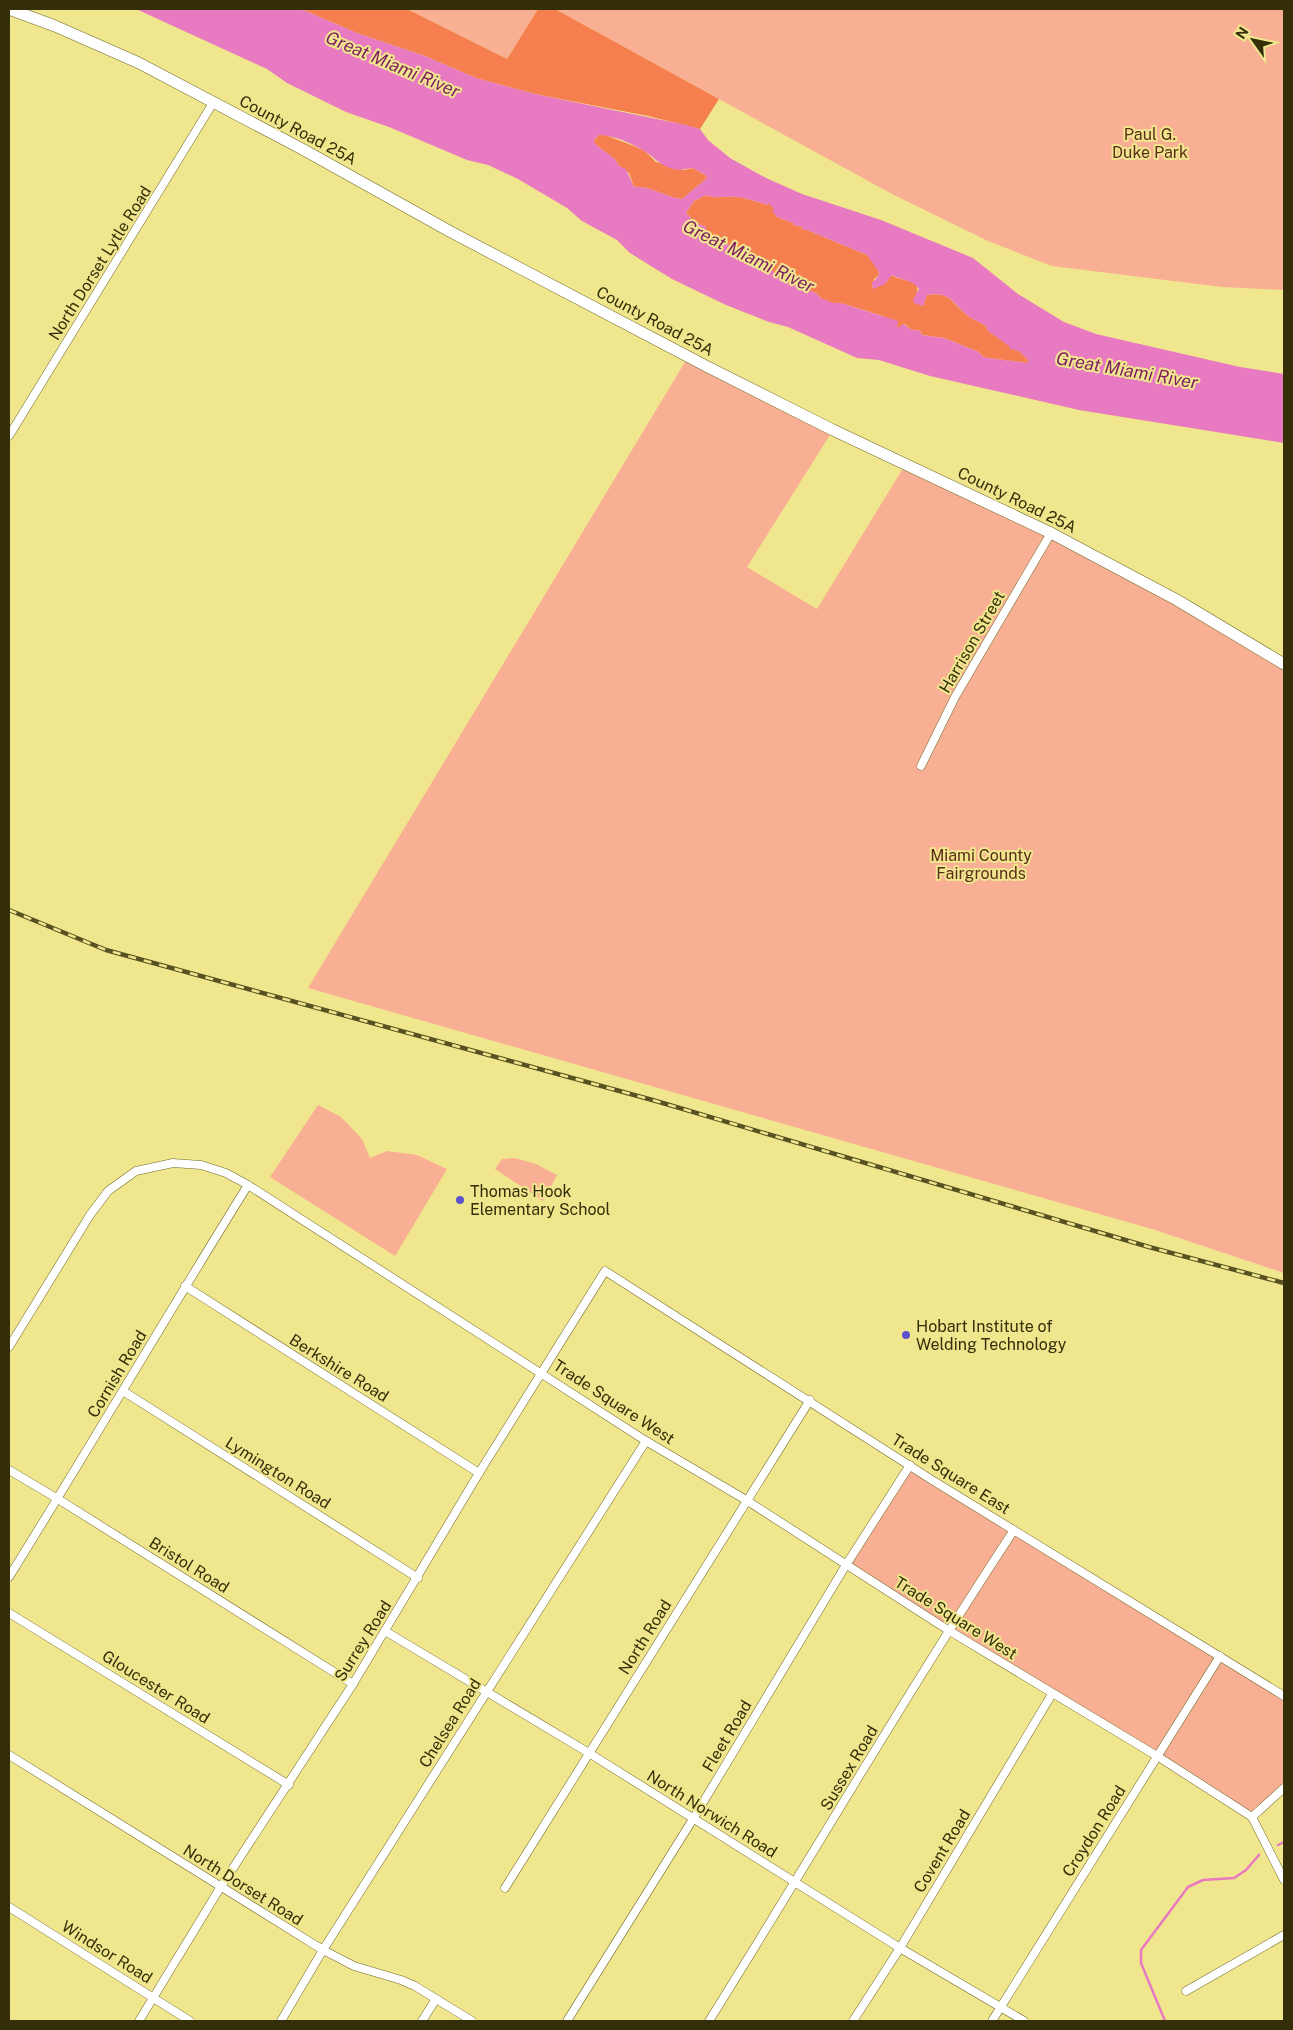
<svg xmlns="http://www.w3.org/2000/svg" width="1293" height="2030" viewBox="0 0 1293 2030" font-family="'Public Sans',sans-serif">
	<style>
		.green { fill: #f8af93 }
		.forest { fill: #f57f4e }
		.water { fill: #e87ac1; fill-rule: evenodd }
		.lines { fill: none; stroke-linecap: round; stroke-linejoin: round }
		.stream { stroke: #e87ac1; stroke-width: 2.5 }
		.street-casing { stroke: #726a27; stroke-width: 9 }
		.secondary-casing { stroke: #726a27; stroke-width: 12 }
		.street { stroke: #fff; stroke-width: 8 }
		.secondary { stroke: #fff; stroke-width: 11 }
		.rail-casing { stroke: #585222; stroke-width: 4.5 }
		.rail { stroke: #f0e68e; stroke-width: 2.5; stroke-dasharray: 8; stroke-linecap: butt }
		.poi-dot { fill: #5d52cb; stroke: #f0e68e; stroke-width: 2 }
		.labels { text-anchor: middle; dominant-baseline: central; stroke-width: 4; stroke-linejoin: round; paint-order: stroke }
		.street-label { font-size: 16px; fill: #342f09; stroke: #f0e68e }
		.park-label { font-size: 16px; fill: #5c2d19; stroke: #f0e68e }
		.poi-label { font-size: 16px; fill: #342f09; stroke: #f0e68e; text-anchor: start }
		.water-label { font-size: 18px; font-style: italic; fill: #7e1d62; stroke: #f0e68e }
	</style>
	<rect width="100%" height="100%" fill="#f0e68e"/>
	<g class="green">
		<polygon points="407,9 538,9 507,59"/>
		<polygon points="555,9 1284,9 1284,290 1222,287 1052,266 988,241 892,194"/>
		<polygon points="688,357 833,430 747,567 817,609 905,465 1051,533 1284,664 1284,1273 1152,1229 308,988"/>
		<polygon points="318,1105 341,1117 362,1139 370,1158 387,1151 417,1155 447,1169 395,1256 270,1177"/>
		<polygon points="515,1158 536,1164 557,1175 543,1201 495,1169 502,1159"/>
		<polygon points="910,1465 1277,1691 1284,1701 1284,1788 1252,1817 846,1565"/>
	</g>
	<g class="forest">
		<polygon points="301,9 407,9 507,59 538,9 555,9 719,99 700,129 648,116 535,94 476,78 425,56 357,33"/>
		<path d="M599 135H605L634 146 645 151 656 162 684 170 693 168 707 176 706 179 682 199C665 197 649 185 634 187L629 173 619 166 615 159 595 144 594 140Z"/>
		<path d="M706 195C713 199 729 196 739 197 749 199 758 202 768 205V203L773 206 777 217 793 223 794 225 802 227 803 230H807L867 255 878 269 879 275 874 279 872 287 885 284 891 275C900 280 910 280 917 285L918 303 923 306 927 295C951 291 952 304 968 316 974 320 980 322 986 326L988 331 1019 351 1028 360 1027 363 988 358 982 356 979 352 944 338 922 335 920 331 910 329 905 324 897 328 883 316 841 303 833 304 821 298 816 293 781 280 769 271 741 257 729 245 698 232 706 227 695 222 686 213 694 201Z"/>
	</g>
	<path class="water" d="M136 9H301L357 33 425 56 476 78 535 94 686 125 700 129 708 140 730 158 766 178 802 194 881 220 973 258 1018 294 1064 322 1096 334 1240 367 1284 374V443L1079 410 930 376 879 360 857 358 788 327 769 322 726 305 672 279 630 253 617 240 582 221 567 208 518 179 488 165 467 160 389 127 346 112 287 83 267 69ZM599 135C612 135 632 143 644 151 653 156 659 165 670 168 678 171 685 169 693 168L707 176 706 179 682 199C665 197 649 185 634 187L626 169 619 166 615 159 595 144 594 140ZM706 195C713 199 728 196 737 197 747 198 758 202 768 205V203L774 209 772 211 777 217 793 223 794 225 802 227 803 230H807L867 255 879 272V275L872 283 873 289 885 284 892 275C900 280 914 280 919 289L913 300 914 303 923 306 927 295C951 291 953 304 968 316 974 320 980 322 986 326L988 331 1009 346 1010 349 1019 351 1028 360 1027 363 988 358 982 356 979 352 944 338 922 335 920 331 910 329 904 324 897 328 898 321 841 303H833L821 298 816 293 781 280 772 270 769 271 741 257 729 245 698 232V230H706V227L695 222 686 213 694 201Z"/>
	<g class="lines">
		<g class="stream">
			<polyline points="1278,1845 1284,1842"/>
			<polyline points="1165,2021 1141,1963 1141,1950 1188,1887 1203,1880 1234,1878 1246,1870 1259,1855"/>
		</g>
		<defs>
			<g id="street">
				<polyline points="9,436 213,103"/>
				<polyline points="921,766 955,697 1051,533"/>
				<polyline points="185,1286 479,1473"/>
				<polyline points="9,1347 90,1215 108,1191 136,1171 173,1163 201,1165 226,1173 248,1185 646,1441 746,1500 948,1630 1157,1756 1252,1817"/>
				<polyline points="123,1391 418,1578"/>
				<polyline points="9,1470 58,1499 353,1684"/>
				<path d="M9 1577C90 1447 167 1315 248 1185"/>
				<polyline points="9,1613 289,1785"/>
				<polyline points="385,1631 589,1753 900,1948 1024,2021"/>
				<polyline points="9,1755 323,1950 354,1966 401,1980 415,1986 472,2021"/>
				<polyline points="1252,1817 1284,1880"/>
				<polyline points="1252,1817 1284,1788"/>
				<polyline points="505,1888 810,1400"/>
				<polyline points="9,1907 190,2021"/>
				<polyline points="1186,1991 1284,1935"/>
				<polyline points="139,2021 220,1888 353,1684 479,1473 605,1271 932,1480 1284,1696"/>
				<polyline points="281,2021 323,1950 646,1441"/>
				<polyline points="422,2021 436,1999"/>
				<polyline points="567,2021 693,1819 846,1565 910,1465"/>
				<path d="M709 2021C811 1858 908 1691 1014 1530"/>
				<polyline points="853,2021 900,1948 1052,1694"/>
				<polyline points="992,2021 1220,1656"/>
			</g>
			<polyline id="secondary" points="9,9 55,26 139,63 304,150 451,232 706,366 833,430 1051,533 1177,600 1284,664"/>
		</defs>
		<use href="#street" class="street-casing"/>
		<use href="#secondary" class="secondary-casing"/>
		<use href="#street" class="street"/>
		<use href="#secondary" class="secondary"/>
		<defs>
			<polyline id="rail" points="9,910 106,950 656,1101 1149,1247 1284,1283"/>
		</defs>
		<use href="#rail" class="rail-casing"/>
		<use href="#rail" class="rail"/>
	</g>
	<g class="poi-dot">
		<circle cx="460" cy="1200" r="5"/>
		<circle cx="906" cy="1335" r="5"/>
	</g>
	<g class="labels">
		<g class="street-label">
			<text transform="translate(298 130) rotate(28)">County Road 25A</text>
			<text transform="translate(100 263) rotate(-58)">North Dorset Lytle Road</text>
			<text transform="translate(655 321) rotate(28)">County Road 25A</text>
			<text transform="translate(1017 500) rotate(26)">County Road 25A</text>
			<text transform="translate(972 642) rotate(-60)">Harrison Street</text>
			<text transform="translate(339 1368) rotate(32)">Berkshire Road</text>
			<text transform="translate(117 1374) rotate(-59)">Cornish Road</text>
			<text transform="translate(614 1402) rotate(33)">Trade Square West</text>
			<text transform="translate(278 1473) rotate(32)">Lymington Road</text>
			<text transform="translate(951 1474) rotate(32)">Trade Square East</text>
			<text transform="translate(189 1565) rotate(32)">Bristol Road</text>
			<text transform="translate(956 1618) rotate(32)">Trade Square West</text>
			<text transform="translate(645 1637) rotate(-58)">North Road</text>
			<text transform="translate(363 1641) rotate(-58)">Surrey Road</text>
			<text transform="translate(156 1687) rotate(32)">Gloucester Road</text>
			<text transform="translate(450 1723) rotate(-58)">Chelsea Road</text>
			<text transform="translate(727 1736) rotate(-59)">Fleet Road</text>
			<text transform="translate(849 1768) rotate(-59)">Sussex Road</text>
			<text transform="translate(712 1814) rotate(32)">North Norwich Road</text>
			<text transform="translate(1094 1831) rotate(-58)">Croydon Road</text>
			<text transform="translate(942 1851) rotate(-59)">Covent Road</text>
			<text transform="translate(243 1885) rotate(32)">North Dorset Road</text>
			<text transform="translate(107 1952) rotate(32)">Windsor Road</text>
		</g>
		<g class="park-label">
			<text x="1150" y="134">Paul G.<tspan x="1150" dy="18">Duke Park</tspan></text>
			<text x="981" y="855">Miami County<tspan x="981" dy="18">Fairgrounds</tspan></text>
		</g>
		<g class="poi-label">
			<text x="470" y="1191">Thomas Hook<tspan x="470" dy="18">Elementary School</tspan></text>
			<text x="916" y="1326">Hobart Institute of<tspan x="916" dy="18">Welding Technology</tspan></text>
		</g>
		<g class="water-label">
			<text transform="translate(393 64) rotate(23)">Great Miami River</text>
			<text transform="translate(749 256) rotate(26)">Great Miami River</text>
			<text transform="translate(1127 370) rotate(10)">Great Miami River</text>
		</g>
	</g>
	<rect width="1293" height="2030" fill="none" stroke="#342f09" stroke-width="20"/>
	<g transform="translate(1253 40) rotate(303)" stroke="#f0e68e" stroke-width="4" paint-order="stroke">
	<path d="M0-4L9 19L0 12L-9 19Z" fill="#342f09"/>
	<text y="-8" font-size="14" font-weight="bold" text-anchor="middle" fill="#342f09">N</text>
	</g>
</svg>
